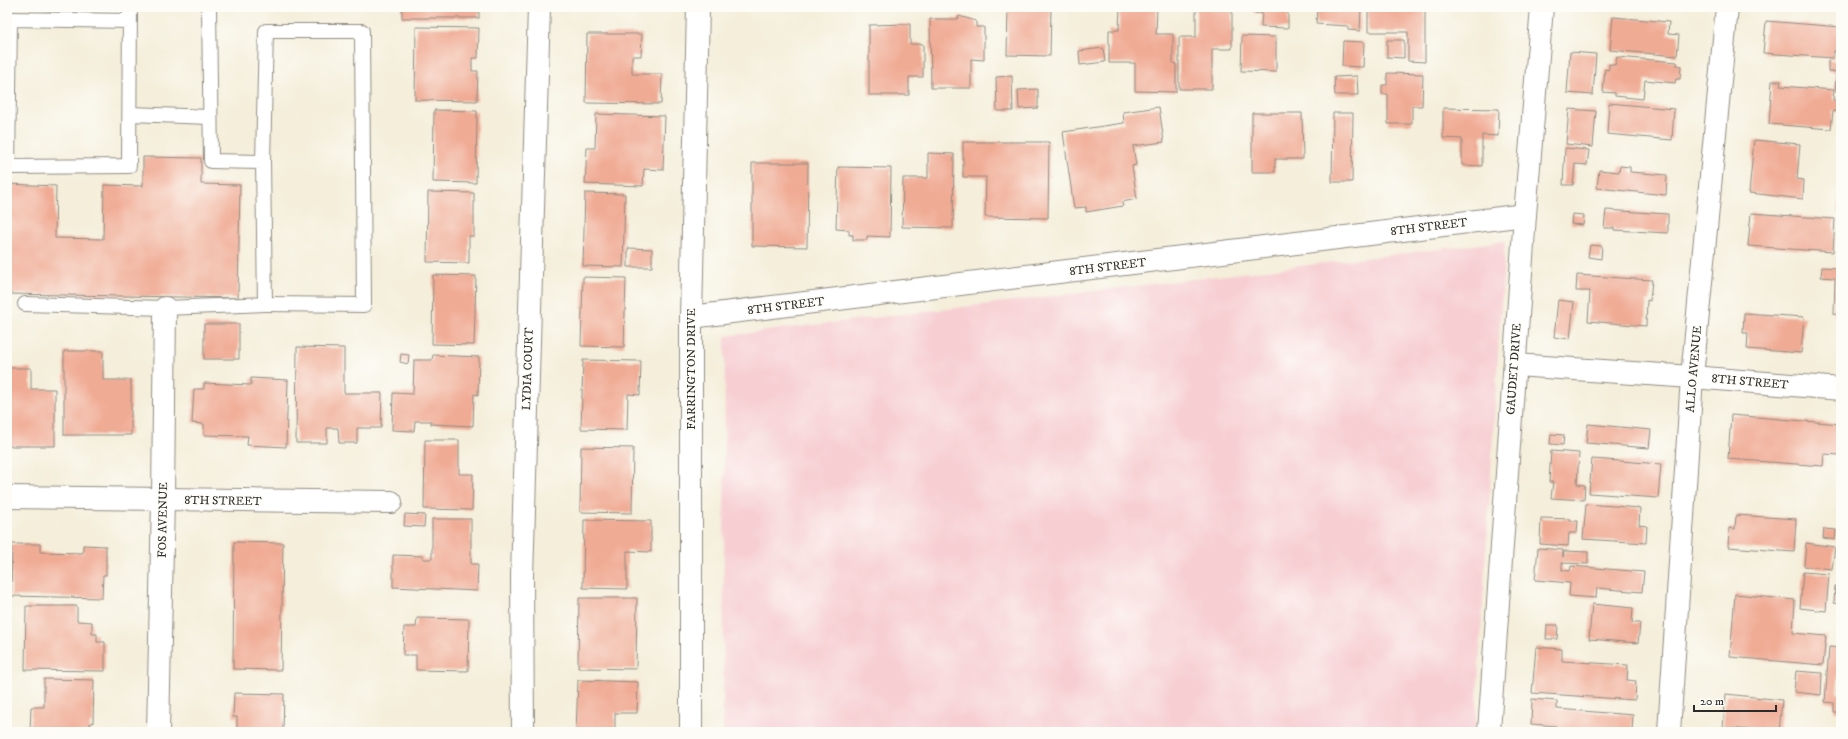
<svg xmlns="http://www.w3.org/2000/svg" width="1848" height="739" viewBox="0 0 1848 739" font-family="'IM FELL DW Pica',serif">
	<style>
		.built { fill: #f7cfd3 }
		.building { fill: #f0ab94 }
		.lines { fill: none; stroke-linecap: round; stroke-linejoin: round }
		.lane-casing { stroke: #908c82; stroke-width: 16 }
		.street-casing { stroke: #908c82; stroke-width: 24 }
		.lane { stroke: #fff; stroke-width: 14 }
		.street { stroke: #fff; stroke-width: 22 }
		.labels { text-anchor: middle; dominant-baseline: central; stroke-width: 3.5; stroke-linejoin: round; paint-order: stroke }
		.street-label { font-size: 12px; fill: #2b2b2b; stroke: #fdfcf7 }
	</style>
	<rect width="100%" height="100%" fill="#fdfcf7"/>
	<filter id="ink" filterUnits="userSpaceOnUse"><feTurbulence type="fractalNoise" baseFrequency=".025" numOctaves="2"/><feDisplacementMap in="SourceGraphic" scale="8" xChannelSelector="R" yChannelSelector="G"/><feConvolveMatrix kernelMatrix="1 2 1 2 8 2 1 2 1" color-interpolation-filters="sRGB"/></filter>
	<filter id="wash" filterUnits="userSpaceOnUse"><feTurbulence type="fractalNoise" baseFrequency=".012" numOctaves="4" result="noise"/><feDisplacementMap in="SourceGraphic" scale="16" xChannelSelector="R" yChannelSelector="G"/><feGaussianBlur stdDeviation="0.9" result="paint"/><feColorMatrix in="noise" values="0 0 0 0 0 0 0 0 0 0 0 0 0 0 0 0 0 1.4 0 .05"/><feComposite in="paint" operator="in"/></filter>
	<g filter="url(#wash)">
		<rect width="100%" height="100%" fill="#f4eeda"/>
		<polygon class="built" points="1505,241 1475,732 723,732 725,336"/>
		<g id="blocks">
			<g class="building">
				<rect x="402" y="7" width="77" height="11"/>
				<polygon points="1008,7 1051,7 1050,56 1007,55"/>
				<polygon points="1120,7 1157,7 1156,34 1173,34 1173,63 1176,64 1176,92 1135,91 1135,63 1109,63 1109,30 1119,30"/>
				<polygon points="1196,7 1232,7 1232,49 1212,49 1212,89 1179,89 1179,37 1196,37"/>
				<polygon points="1254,7 1288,7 1288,28 1261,27 1262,13 1254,13"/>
				<polygon points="1317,7 1361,7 1360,31 1348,30 1348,26 1316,24"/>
				<polygon points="1368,7 1425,7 1425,62 1408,61 1408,32 1368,32"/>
				<polygon points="959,16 976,21 976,27 984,27 984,60 971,59 971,88 931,88 930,19 958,19"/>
				<polygon points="1613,17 1669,22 1668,34 1679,35 1677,56 1610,50"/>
				<polygon points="1766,21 1841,27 1841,52 1833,51 1833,58 1763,53"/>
				<polygon points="910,24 910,44 923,44 923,77 909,77 909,95 869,95 869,25"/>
				<polygon points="416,27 479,28 478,58 472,58 472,71 478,71 477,101 415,100"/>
				<polygon points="587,34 642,34 641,56 632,56 632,74 662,74 661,104 586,103"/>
				<polygon points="1242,36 1276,37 1276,72 1241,71"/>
				<polygon points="1387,40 1404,40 1404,58 1387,57"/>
				<polygon points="1343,41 1364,42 1363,67 1342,66"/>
				<polygon points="1103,48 1105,62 1080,65 1079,51"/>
				<polygon points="1570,52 1596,54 1593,95 1567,93"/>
				<polygon points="1617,57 1677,62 1677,65 1681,66 1680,79 1676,79 1675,83 1645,80 1643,99 1615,96 1615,93 1603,92 1605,69 1609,70 1609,64 1615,65"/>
				<polygon points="1828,60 1841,61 1841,72 1828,71"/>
				<polygon points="1387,73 1423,74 1422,106 1412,106 1412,124 1388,124 1388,94 1382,94 1382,85 1387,85"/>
				<polygon points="1836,74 1841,74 1841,91 1835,91"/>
				<polygon points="1012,76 1013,111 997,111 996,77"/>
				<polygon points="1357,76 1358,95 1335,95 1334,77"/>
				<polygon points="1772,81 1781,81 1780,86 1834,90 1833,100 1841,100 1841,112 1833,111 1831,129 1769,124"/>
				<polygon points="1038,89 1038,108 1019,109 1018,90"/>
				<polygon points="1609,103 1674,109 1672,140 1607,134"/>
				<polygon points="1159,107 1164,142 1133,146 1136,165 1132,166 1137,199 1122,202 1123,206 1086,212 1086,207 1074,208 1063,132 1124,123 1123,112"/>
				<polygon points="1443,108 1499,109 1498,136 1482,135 1482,166 1462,165 1462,139 1443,138"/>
				<polygon points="1569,109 1596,111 1593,147 1566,144"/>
				<polygon points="434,110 477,111 476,183 433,182"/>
				<polygon points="1252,113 1302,113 1303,159 1275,159 1275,172 1252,172"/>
				<polygon points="1333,113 1353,113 1352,182 1332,182"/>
				<polygon points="596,114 665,116 663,170 644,169 643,186 585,184 587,148 595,148"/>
				<polygon points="1754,140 1800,144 1797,179 1804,180 1803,199 1749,193"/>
				<polygon points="963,142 1049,142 1048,218 985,217 986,177 963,177"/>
				<polygon points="1565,148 1589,150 1587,165 1575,164 1573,185 1563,185"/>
				<polygon points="928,153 954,154 953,228 902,227 903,178 928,178"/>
				<polygon points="143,157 201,158 201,184 240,185 238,298 7,294 7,184 56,186 55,238 103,239 104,185 143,186"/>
				<polygon points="752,163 808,163 807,247 752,246"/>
				<polygon points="1620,166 1630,167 1630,172 1667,175 1666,195 1597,188 1599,170 1619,172"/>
				<polygon points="838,167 891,168 890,237 867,236 867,240 853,240 853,235 849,235 849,230 836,229"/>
				<polygon points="428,192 474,193 474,236 469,236 469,263 427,262"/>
				<polygon points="585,193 625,194 623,267 583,266"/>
				<polygon points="1840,197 1841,197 1841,214 1838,213"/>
				<polygon points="1606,210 1668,214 1668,233 1614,230 1614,228 1604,228"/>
				<polygon points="1751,213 1835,219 1833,252 1748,246"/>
				<polygon points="1572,214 1584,215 1583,225 1571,224"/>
				<polygon points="1590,245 1602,246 1601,259 1588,257"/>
				<polygon points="628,248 652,249 652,267 628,267"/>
				<polygon points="1838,254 1841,255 1841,315 1834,314 1835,278 1821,277 1822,267 1837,268"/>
				<polygon points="433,275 476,276 474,345 432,344"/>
				<polygon points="1577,275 1652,280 1650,301 1647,300 1646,326 1588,321 1590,291 1576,291"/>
				<polygon points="583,277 626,278 624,347 581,346"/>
				<polygon points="1558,300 1574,302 1570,339 1554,337"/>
				<polygon points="1744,313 1804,317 1801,353 1747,349 1748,333 1743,333"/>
				<rect x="204" y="324" width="35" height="35"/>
				<polygon points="297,347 344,348 344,393 382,393 381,428 357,428 357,443 339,443 338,428 327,428 327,443 296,443"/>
				<polygon points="64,351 103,351 103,380 131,380 131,435 64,435"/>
				<polygon points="401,354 409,355 408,364 400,362"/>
				<polygon points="433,355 479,357 478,395 474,394 473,426 431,424 431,421 415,421 414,431 392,430 393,393 413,394 414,360 432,360"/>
				<polygon points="583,360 641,361 640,395 628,394 627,430 581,429"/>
				<polygon points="7,368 31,368 31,389 55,389 55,446 7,446"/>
				<polygon points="251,378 288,380 286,447 247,445 248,436 204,435 204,424 192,423 194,389 204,389 204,383 251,385"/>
				<polygon points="1731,415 1841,424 1840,455 1824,454 1823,466 1728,459"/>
				<polygon points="1588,424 1651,430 1649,448 1586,443"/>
				<polygon points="1551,434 1564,435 1563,445 1550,444"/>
				<polygon points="425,440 459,440 459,474 473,474 472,510 424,509"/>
				<polygon points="581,447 633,448 632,513 580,512"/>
				<polygon points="1551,451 1579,453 1577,484 1585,485 1584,500 1551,498 1553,482 1549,482"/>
				<polygon points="1592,459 1661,464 1658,498 1589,493"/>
				<polygon points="1586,504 1640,508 1639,525 1647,526 1646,543 1583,539"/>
				<polygon points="405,514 425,515 424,527 404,526"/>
				<polygon points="1736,515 1796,519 1794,552 1728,547 1729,528 1735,529"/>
				<polygon points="1541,518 1571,519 1570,521 1578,521 1577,533 1569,533 1568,546 1540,544"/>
				<polygon points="432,519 471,519 471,564 478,564 477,591 393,587 393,555 423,556 423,559 432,559"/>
				<polygon points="584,520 651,521 651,552 627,551 627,589 583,588"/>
				<polygon points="1824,529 1836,530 1835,540 1823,538"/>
				<polygon points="234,542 283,543 281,670 233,669"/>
				<polygon points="1806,543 1835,547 1832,569 1804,566"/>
				<polygon points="12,544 40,544 40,552 83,553 83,545 106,546 106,575 103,575 102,598 11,596"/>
				<polygon points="1538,548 1563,550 1563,557 1564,551 1588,552 1588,564 1562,563 1562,570 1570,571 1571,566 1644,572 1642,592 1597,588 1596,598 1569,596 1570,583 1535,580"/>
				<polygon points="1803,572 1829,574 1826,611 1800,608"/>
				<polygon points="1835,586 1841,587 1841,604 1834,603"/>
				<polygon points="1735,594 1795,600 1793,633 1826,636 1823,665 1730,657"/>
				<polygon points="579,598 637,598 636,669 578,668"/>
				<polygon points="1592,604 1633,608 1632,623 1640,623 1638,643 1589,639"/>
				<polygon points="26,606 77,606 77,621 92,622 92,634 97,634 97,642 105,642 105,671 25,670"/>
				<polygon points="417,618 469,619 468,671 416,670 416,655 403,655 404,627 416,627"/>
				<polygon points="1547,625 1558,625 1557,639 1546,639"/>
				<polygon points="1536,647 1562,649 1562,661 1628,665 1627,680 1636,681 1635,700 1532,693"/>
				<polygon points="1829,647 1841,648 1837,693 1841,693 1841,712 1834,712 1834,703 1825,702"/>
				<polygon points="1796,671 1822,673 1821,695 1794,692"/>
				<polygon points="44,679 94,680 93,723 90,723 90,732 30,732 31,707 44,707"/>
				<polygon points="578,680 638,682 637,713 615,713 615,732 576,732"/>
				<polygon points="234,693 284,694 283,730 314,731 314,732 237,732 237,717 233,717"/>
				<polygon points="1726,694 1782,700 1779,732 1723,728"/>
				<polygon points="1532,699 1557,701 1557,709 1633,715 1632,732 1560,732 1561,729 1555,728 1556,726 1531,724"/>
			</g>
		</g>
	</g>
	<g filter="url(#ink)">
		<use href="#blocks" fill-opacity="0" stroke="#908c82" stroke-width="1"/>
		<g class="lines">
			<defs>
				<g id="lane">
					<polyline points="130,21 10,19 8,167 129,166 130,7"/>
					<polyline points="130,114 210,117"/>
					<polyline points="263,162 266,31 362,31 364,305 265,304"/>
					<polyline points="25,304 165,308 265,304 263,162 211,161 209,7"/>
				</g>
				<g id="street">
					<polyline points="691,317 1525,215"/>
					<polyline points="1515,365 1692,377 1841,389"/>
					<polyline points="7,497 391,502"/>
					<polyline points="158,732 163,500 165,308"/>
					<polyline points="523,732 522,577 539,7"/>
					<polyline points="691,732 691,317 698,7"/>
					<polyline points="1489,732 1525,215 1542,7"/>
					<polyline points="1669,732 1692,377 1727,7"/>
				</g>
			</defs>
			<use href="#lane" class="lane-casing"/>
			<use href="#street" class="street-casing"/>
			<use href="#lane" class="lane"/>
			<use href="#street" class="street"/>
		</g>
	</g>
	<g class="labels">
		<g class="street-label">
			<text transform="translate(1429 227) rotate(-7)">8TH STREET</text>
			<text transform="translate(1108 267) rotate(-7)">8TH STREET</text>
			<text transform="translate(786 306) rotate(-7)">8TH STREET</text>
			<text transform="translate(528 369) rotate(-88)">LYDIA COURT</text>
			<text transform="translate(691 369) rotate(-90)">FARRINGTON DRIVE</text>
			<text transform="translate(1514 369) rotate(-86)">GAUDET DRIVE</text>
			<text transform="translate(1694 369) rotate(-85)">ALLO AVENUE</text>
			<text transform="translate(1750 382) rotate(5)">8TH STREET</text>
			<text transform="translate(223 501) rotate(1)">8TH STREET</text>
			<text transform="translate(163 520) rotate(-89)">FOS AVENUE</text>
		</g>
	</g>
	<rect width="1848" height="739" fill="none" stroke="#fdfcf7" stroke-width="24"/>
	<path d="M1694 705v6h82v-6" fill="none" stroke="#2b2b2b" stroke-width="2"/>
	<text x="1700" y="705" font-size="12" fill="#2b2b2b" stroke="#fdfcf7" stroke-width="3" paint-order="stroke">20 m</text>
</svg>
